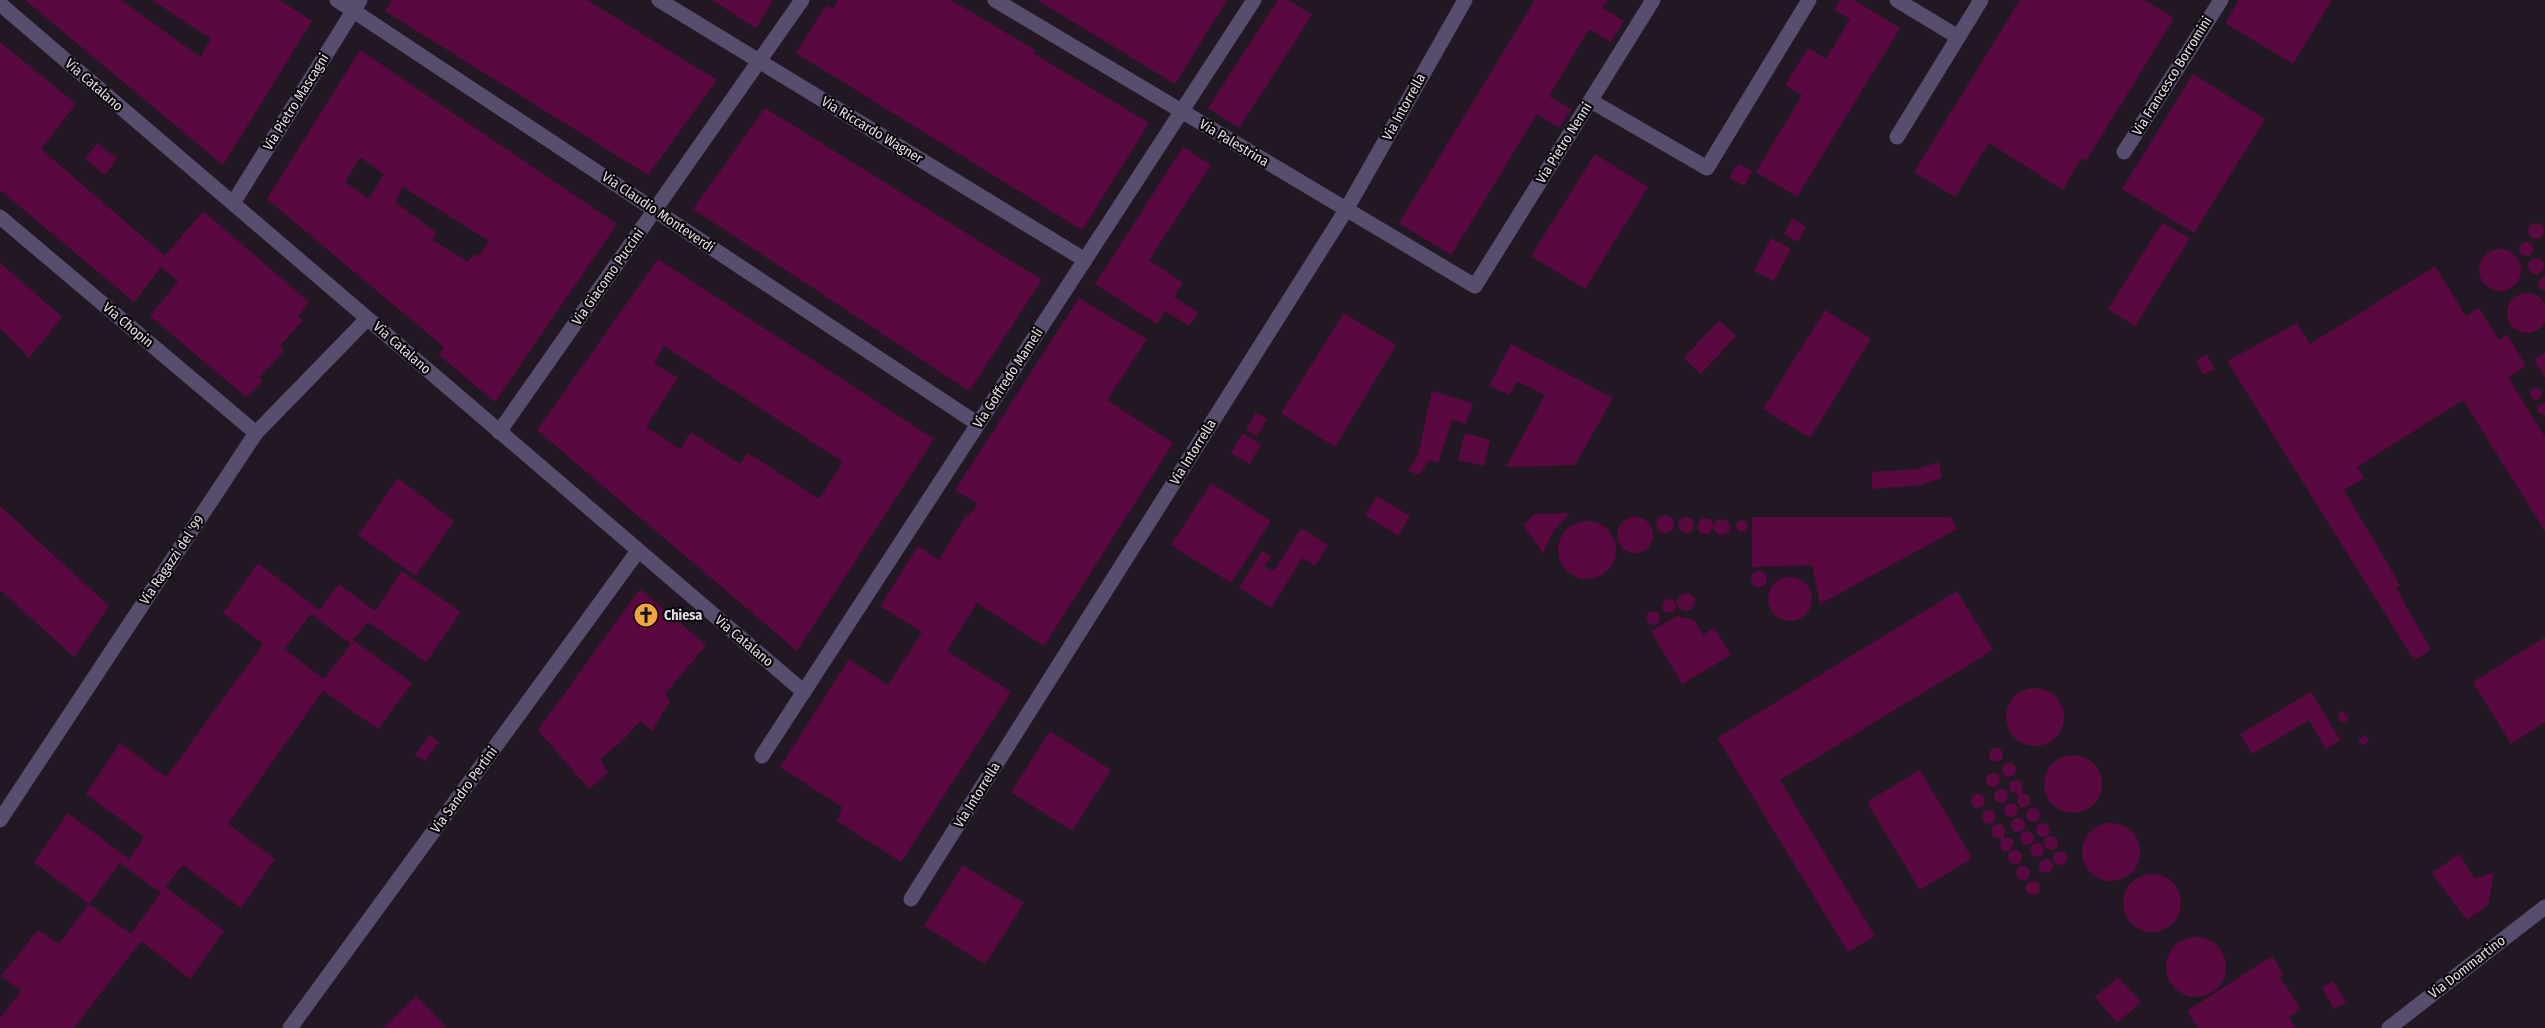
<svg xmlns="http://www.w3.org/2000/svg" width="2545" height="1028" viewBox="0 0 2545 1028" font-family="'Fira Sans Condensed',sans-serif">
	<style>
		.building { fill: #590840; fill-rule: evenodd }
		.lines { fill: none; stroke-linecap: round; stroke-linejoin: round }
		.minor { stroke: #594d6e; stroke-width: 15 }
		.labels { text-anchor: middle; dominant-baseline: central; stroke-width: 4.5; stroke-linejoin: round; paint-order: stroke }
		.street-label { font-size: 14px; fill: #e3dce4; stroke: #09060a }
		.poi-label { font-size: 14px; font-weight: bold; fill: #e3dce4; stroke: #09060a; text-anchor: start }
	</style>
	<rect width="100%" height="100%" fill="#221824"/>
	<g class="building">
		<polygon points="25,0 121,0 200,57 211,39 152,0 280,0 312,21 223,165"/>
		<polygon points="392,0 587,0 717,80 648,175 385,11"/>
		<polygon points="712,0 773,0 756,28"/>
		<polygon points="838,0 951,0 1035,50 1033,53 1149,123 1082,230 796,53 826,5 833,9"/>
		<polygon points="1037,0 1227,0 1175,84"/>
		<polygon points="1278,0 1288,0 1312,15 1239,128 1208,108"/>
		<polygon points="1535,0 1608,0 1602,8 1624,21 1611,42 1589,29 1549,96 1571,109 1559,128 1537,114 1451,255 1399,223"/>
		<polygon points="1840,0 1854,0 1900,28 1797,197 1756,172 1802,95 1785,85 1808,48 1826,59 1850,19 1834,10"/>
		<polygon points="2020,0 2145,0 2174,18 2086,161 2081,158 2063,190 1989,143 1955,197 1914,172"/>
		<polygon points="2239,0 2332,0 2293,64 2225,23"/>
		<polygon points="0,42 76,104 41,149 165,256 203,211 309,302 298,316 303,320 280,346 284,351 259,377 263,381 246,397 150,316 178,281 161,267 134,302 0,190"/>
		<path d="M360 50 617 224 495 402 439 355 444 347 267 199ZM360 157 384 174 369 199 345 182ZM403 187 489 241 478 257 474 253 468 262 432 240 437 233 395 202Z"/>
		<polygon points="2193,74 2265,119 2194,233 2122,189"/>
		<polygon points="765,108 1042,280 969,391 693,209"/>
		<polygon points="97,143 117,159 105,175 85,159"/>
		<polygon points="1183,147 1211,165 1149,260 1183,283 1174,297 1198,312 1189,326 1165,311 1157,324 1095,284"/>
		<polygon points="1595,154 1648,187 1585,289 1531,256"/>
		<polygon points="1738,163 1752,171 1744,186 1729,178"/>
		<polygon points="1792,218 1806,227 1798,242 1784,234"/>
		<polygon points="2162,223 2190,238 2135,326 2108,309"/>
		<circle cx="2536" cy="231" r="8"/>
		<polygon points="1771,238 1791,249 1774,281 1754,271"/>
		<circle cx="2526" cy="249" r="7"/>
		<circle cx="2500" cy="270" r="21"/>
		<circle cx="2536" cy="266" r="8"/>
		<path d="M658 259 934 439 797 651 537 430ZM664 346 843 462 819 499 748 453 740 464 691 432 680 449 646 427 678 378 654 363Z"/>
		<polygon points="0,263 62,317 29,358 0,328"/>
		<polygon points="2435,266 2466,316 2479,308 2499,340 2507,335 2526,366 2508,377 2545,437 2545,531 2463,400 2357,467 2364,478 2344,490 2400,585 2396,588 2431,650 2414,660 2227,361 2297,323 2310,344"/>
		<polygon points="2545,275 2545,291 2539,288 2538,282"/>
		<circle cx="2527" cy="313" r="20"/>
		<polygon points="1079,298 1147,339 1107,400 1173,443 1044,646 977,603 947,651 1011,692 901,862 837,821 842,807 780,767 849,659 888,685 922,632 880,606 918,546 939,560 966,515 969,516 978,504 955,490"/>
		<polygon points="1825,310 1871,339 1810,438 1763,409"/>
		<polygon points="1344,313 1396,345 1335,447 1281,413"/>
		<polygon points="1719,320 1736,336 1701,374 1684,358"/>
		<polygon points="1511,344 1613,398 1575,465 1506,467 1545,395 1517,381 1510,395 1489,386"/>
		<polygon points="2545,353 2545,378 2534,360"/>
		<polygon points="2207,355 2214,369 2203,375 2196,360"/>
		<circle cx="2536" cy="394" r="6"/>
		<polygon points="1432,391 1473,403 1466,424 1452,420 1438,463 1429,460 1419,475 1408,471 1418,455"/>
		<polygon points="2545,403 2545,415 2543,415 2538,413 2537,408 2539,405"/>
		<polygon points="1256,412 1267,419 1257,437 1246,430"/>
		<polygon points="1243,433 1261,445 1249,464 1231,453"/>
		<polygon points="1465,433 1490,440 1484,466 1458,460"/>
		<polygon points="1939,462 1942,478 1920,485 1872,489 1872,472 1917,469"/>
		<polygon points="398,478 454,521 416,576 358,535"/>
		<polygon points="1211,483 1271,521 1231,583 1171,545"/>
		<polygon points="1377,496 1410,516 1398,536 1365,515"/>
		<polygon points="0,506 109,606 74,657 0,590"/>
		<polygon points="1570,513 1553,532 1543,553 1523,525 1535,514"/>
		<circle cx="1665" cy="524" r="9"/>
		<circle cx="1686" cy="525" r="8"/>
		<polygon points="1752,517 1951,517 1957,529 1820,604 1812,565 1752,567"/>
		<circle cx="1635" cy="535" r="18"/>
		<polygon points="1702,518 1710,519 1714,526 1709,534 1700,533 1697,526"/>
		<circle cx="1722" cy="527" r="8"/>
		<circle cx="1742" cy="526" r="6"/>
		<circle cx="1587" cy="550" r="29"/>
		<polygon points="1301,528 1328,545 1315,566 1302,558 1271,608 1239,587 1262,551 1271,556 1264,566 1274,571"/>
		<path d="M258 563 319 610 339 584 375 611 402 571 461 612 426 662 368 622 353 640 412 683 378 729 323 691 228 824 275 859 241 908 183 865 165 887 224 931 190 979 141 941 74 1028H0V1018L21 991 1 976 38 930 59 944 89 904 131 934 161 893 120 863 89 904 34 862 68 813 129 859 144 837 86 794 120 743 166 777 263 644 223 613ZM311 614 351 644 324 679 284 649Z"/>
		<circle cx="1759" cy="579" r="8"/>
		<circle cx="1790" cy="599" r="22"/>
		<polygon points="640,589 706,645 665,694 670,701 652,731 640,721 624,739 600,759 608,773 589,789 538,730"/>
		<polygon points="1957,591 1993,650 1780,780 1875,936 1848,952 1717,738"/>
		<circle cx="1686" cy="602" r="9"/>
		<circle cx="1669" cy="606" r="7"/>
		<circle cx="1653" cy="618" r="7"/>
		<polygon points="1677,616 1694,620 1703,635 1714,628 1731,655 1682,684 1651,631"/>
		<polygon points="2545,637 2545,722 2511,744 2473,682"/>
		<circle cx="2035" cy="717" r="29"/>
		<polygon points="2311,692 2340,740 2326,749 2309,720 2252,754 2240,734"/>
		<polygon points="2342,711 2348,716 2348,720 2343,723 2339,722 2338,714"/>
		<polygon points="1050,731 1111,770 1072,831 1011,792"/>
		<polygon points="430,735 439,742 425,761 415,755"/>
		<polygon points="2365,735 2369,741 2362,746 2358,740"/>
		<circle cx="1996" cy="755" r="7"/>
		<circle cx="2073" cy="784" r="29"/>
		<circle cx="2009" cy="770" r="7"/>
		<polygon points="1920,770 1972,858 1920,890 1867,802"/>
		<circle cx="1993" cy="780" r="7"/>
		<polygon points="2019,780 2023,786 2021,792 2030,796 2030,804 2026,807 2021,807 2017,803 2018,794 2011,792 2009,785 2011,781"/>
		<circle cx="2001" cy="796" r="7"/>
		<circle cx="1978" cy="801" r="7"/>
		<circle cx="2011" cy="810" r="7"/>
		<circle cx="2033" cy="815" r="7"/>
		<circle cx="1989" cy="817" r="7"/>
		<circle cx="2018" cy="825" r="7"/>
		<circle cx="2043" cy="830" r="7"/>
		<circle cx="2111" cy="852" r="29"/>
		<polygon points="2001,824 2006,830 2003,837 2012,838 2014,843 2009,851 2003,851 2000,847 2001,838 1993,837 1991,829 1994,825"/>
		<circle cx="2027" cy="838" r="7"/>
		<circle cx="2051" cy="843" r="7"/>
		<circle cx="2037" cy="850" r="7"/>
		<circle cx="2015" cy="857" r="7"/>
		<circle cx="2060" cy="858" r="7"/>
		<polygon points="2459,854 2475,879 2494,872 2488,905 2467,920 2432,873"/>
		<circle cx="2046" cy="866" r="7"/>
		<polygon points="963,865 1024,903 985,964 924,926"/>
		<circle cx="2023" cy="873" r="7"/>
		<circle cx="2152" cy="903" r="29"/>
		<circle cx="2033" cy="888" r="7"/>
		<circle cx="2196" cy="967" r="30"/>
		<polygon points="2272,956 2284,975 2279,976 2301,1009 2289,1017 2295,1028 2198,1028 2187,1011"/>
		<polygon points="2118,977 2141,1002 2117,1023 2095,997"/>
		<polygon points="2333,981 2346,1002 2334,1009 2322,988"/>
		<polygon points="416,996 447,1028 383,1028"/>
	</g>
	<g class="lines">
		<g class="minor">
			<polyline points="337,0 978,424"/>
			<polyline points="659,0 1085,260"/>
			<polyline points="995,0 1475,286 1653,0"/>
			<polyline points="1897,0 1958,37"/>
			<polyline points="0,4 804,692"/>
			<polyline points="1591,101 1707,168 1809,0"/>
			<polyline points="1897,137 1981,0"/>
			<polyline points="2124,152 2221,0"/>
			<polyline points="233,203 360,0"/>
			<polyline points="0,217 256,433"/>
			<polyline points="499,432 802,0"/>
			<polyline points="762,756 1254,0"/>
			<polyline points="0,820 256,433 367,319"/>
			<polyline points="911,899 1346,210 1465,0"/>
			<polyline points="290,1028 638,551"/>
			<polyline points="2389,1028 2545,907"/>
		</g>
	</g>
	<defs>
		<symbol id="church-disc" viewBox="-11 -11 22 22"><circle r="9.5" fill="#f0a63f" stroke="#09060a"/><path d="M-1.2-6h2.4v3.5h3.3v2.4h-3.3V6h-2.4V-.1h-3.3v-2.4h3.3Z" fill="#111"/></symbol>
	</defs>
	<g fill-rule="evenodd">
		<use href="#church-disc" x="632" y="601" width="28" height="28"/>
	</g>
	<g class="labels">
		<g class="street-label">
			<text transform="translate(2172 76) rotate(-58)">Via Francesco Borromini</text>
			<text transform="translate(94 85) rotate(41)">Via Catalano</text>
			<text transform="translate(296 102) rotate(-58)">Via Pietro Mascagni</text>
			<text transform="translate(1404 107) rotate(-61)">Via Intorrella</text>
			<text transform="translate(872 130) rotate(31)">Via Riccardo Wagner</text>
			<text transform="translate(1234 143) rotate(31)">Via Palestrina</text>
			<text transform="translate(1564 143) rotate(-58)">Via Pietro Nenni</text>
			<text transform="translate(658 212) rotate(34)">Via Claudio Monteverdi</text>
			<text transform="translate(608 277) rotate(-55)">Via Giacomo Puccini</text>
			<text transform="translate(128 325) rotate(40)">Via Chopin</text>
			<text transform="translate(402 348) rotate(41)">Via Catalano</text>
			<text transform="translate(1008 378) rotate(-57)">Via Goffredo Mameli</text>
			<text transform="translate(1193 452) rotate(-58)">Via Intorrella</text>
			<text transform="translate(172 560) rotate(-56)">Via Ragazzi del '99</text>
			<text transform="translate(744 641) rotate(40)">Via Catalano</text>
			<text transform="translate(464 790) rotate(-54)">Via Sandro Pertini</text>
			<text transform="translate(977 795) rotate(-58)">Via Intorrella</text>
			<text transform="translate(2467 967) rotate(-38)">Via Dommartino</text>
		</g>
		<g class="poi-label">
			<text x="664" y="615">Chiesa</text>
		</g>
	</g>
</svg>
